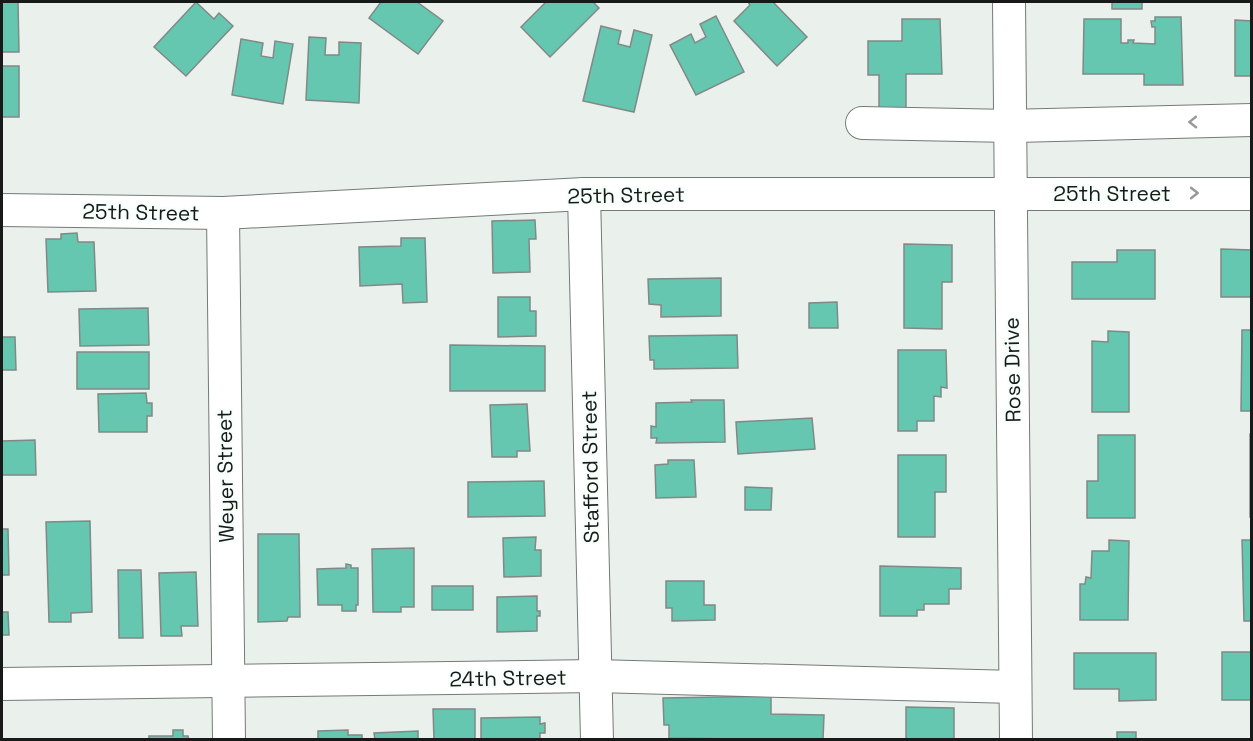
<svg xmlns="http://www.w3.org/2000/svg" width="1253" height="741" viewBox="0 0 1253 741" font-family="'Space Grotesk',sans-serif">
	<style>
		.building { fill: #66c7b1; stroke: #818986; stroke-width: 1.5 }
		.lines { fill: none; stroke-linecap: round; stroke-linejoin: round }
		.minor-casing { stroke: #747a76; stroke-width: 34 }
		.minor { stroke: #fff; stroke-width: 32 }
		.oneway { stroke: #979898 }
		.labels { text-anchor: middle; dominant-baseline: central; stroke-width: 5; stroke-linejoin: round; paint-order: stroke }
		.street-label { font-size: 21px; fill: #181a19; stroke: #f7fffa }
	</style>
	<rect width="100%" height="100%" fill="#eaf1ec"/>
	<g class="building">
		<polygon points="2,2 18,2 19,52 2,52"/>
		<polygon points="196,2 214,19 219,13 233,26 186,76 154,47"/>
		<polygon points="381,2 417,2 443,21 418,54 369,18"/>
		<polygon points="546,2 593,2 599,8 550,57 521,27"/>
		<polygon points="748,2 773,2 807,37 777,66 734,21 750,5"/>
		<rect x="1112" y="2" width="30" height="7"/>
		<polygon points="716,16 744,72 696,95 670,45 691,34 695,43 706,37 700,24"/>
		<polygon points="1155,17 1181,17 1183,85 1144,85 1144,74 1083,74 1084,19 1121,19 1121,43 1128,43 1128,40 1134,40 1133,43 1155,44 1155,27 1152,27 1151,21 1155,21"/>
		<polygon points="902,19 940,19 942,74 906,74 906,109 879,109 879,75 868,75 868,41 902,41"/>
		<polygon points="1235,20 1252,21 1252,76 1235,76"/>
		<polygon points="601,26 621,31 618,44 630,47 634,30 652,35 634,112 583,101"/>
		<polygon points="309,37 326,38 325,55 339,55 339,42 361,43 359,103 306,100"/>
		<polygon points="241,39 263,43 261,56 273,58 275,41 293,44 283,104 232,95"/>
		<rect x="2" y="66" width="17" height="51"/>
		<polygon points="535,220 536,239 529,239 530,272 493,273 492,221"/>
		<polygon points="77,233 78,242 94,242 96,291 48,292 46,239 61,239 61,234"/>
		<polygon points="401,238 425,238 427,302 403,303 402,284 360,286 359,247 401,246"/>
		<polygon points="904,244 952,245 952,282 942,282 942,329 904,328"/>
		<polygon points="1221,249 1252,250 1252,297 1221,297"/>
		<polygon points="1117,250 1155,250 1155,299 1072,299 1072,262 1117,262"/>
		<polygon points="721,278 721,316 661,317 661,305 649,304 648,279"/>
		<polygon points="498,297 530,297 530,311 536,311 536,336 498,337"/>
		<polygon points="837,302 838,328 809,328 809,303"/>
		<polygon points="148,308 149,345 80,346 79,309"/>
		<polygon points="1242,330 1252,330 1252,411 1241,411"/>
		<polygon points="1108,331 1129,332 1129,412 1092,412 1092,341 1108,342"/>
		<polygon points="737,335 738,368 654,369 654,360 650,360 649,336"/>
		<polygon points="2,337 15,337 16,370 2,370"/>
		<polygon points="450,345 545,346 545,391 450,391"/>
		<polygon points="898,350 946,350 947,388 941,387 941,397 934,396 934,421 917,421 917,431 898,431"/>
		<rect x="77" y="352" width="72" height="37"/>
		<polygon points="146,393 147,403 152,403 152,416 147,416 147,432 99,432 98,394"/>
		<polygon points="691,400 724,400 725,442 656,443 657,438 651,438 651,426 656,427 656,403 692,402"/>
		<polygon points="527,404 530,451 517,451 517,457 492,457 490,405"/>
		<polygon points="812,418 815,449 738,454 736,422"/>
		<rect x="1250" y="434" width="2" height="83"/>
		<polygon points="1098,435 1135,435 1135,518 1087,518 1087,481 1098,481"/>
		<polygon points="35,440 36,475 2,475 2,441"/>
		<polygon points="898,455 946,455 946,492 935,492 935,537 898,537"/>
		<polygon points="668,460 694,460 696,497 656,498 655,465 668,464"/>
		<polygon points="544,481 545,516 468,517 468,482"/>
		<polygon points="745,487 772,488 771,510 745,510"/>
		<polygon points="90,521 92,612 71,613 71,622 49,622 46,522"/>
		<polygon points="2,529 8,529 9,575 2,575"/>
		<polygon points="258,534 299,534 300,617 288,617 287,621 258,622"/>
		<polygon points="536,537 535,550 541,550 541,576 504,577 503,538"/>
		<polygon points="1109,540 1129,541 1128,620 1080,620 1080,584 1085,584 1086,577 1091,578 1092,551 1109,551"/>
		<polygon points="1242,540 1252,540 1252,621 1244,621"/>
		<polygon points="414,548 414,607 401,607 401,612 373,612 372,549"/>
		<polygon points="346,564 351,565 351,568 358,568 358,605 356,605 356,611 342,611 342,605 318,605 317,569 346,568"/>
		<polygon points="880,566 961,568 961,589 949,589 949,604 924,604 924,610 917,610 917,616 880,616"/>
		<polygon points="118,570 141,570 143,638 119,638"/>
		<polygon points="196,572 198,626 181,626 182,636 161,636 159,573"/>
		<polygon points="666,581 704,581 704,605 715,605 715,620 672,621 672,608 666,608"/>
		<rect x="432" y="586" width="41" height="24"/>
		<polygon points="537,596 537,611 540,611 540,616 537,616 537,631 497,632 497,597"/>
		<polygon points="2,612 8,612 9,635 2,635"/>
		<rect x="1222" y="652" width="30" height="48"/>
		<polygon points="1074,653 1156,653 1156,700 1119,701 1119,689 1074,689"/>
		<polygon points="771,696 771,714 824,715 823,740 669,738 669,725 664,725 663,698"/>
		<polygon points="906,707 954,708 954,740 906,740"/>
		<polygon points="433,709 475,709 475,740 434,740"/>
		<polygon points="540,717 540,724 545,723 545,733 540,733 540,740 481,740 481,718"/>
		<polygon points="173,730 183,730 183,736 188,736 189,740 149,740 149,736 173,736"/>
		<polygon points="348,730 348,735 362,735 362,740 318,740 318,731"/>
		<polygon points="418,731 418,740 375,740 374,733"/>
		<rect x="1117" y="732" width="19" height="8"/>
	</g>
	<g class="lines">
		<defs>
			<g id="minor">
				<polyline points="1009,2 1016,740"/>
				<polyline points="862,123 1011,126 1252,120"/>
				<polyline points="584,194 597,740"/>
				<polyline points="2,210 223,213 584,194 1252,194"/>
				<polyline points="223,213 229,740"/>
				<polyline points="2,684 595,676 1015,687"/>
			</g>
		</defs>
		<use href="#minor" class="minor-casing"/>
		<use href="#minor" class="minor"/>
	</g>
	<defs><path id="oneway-chevron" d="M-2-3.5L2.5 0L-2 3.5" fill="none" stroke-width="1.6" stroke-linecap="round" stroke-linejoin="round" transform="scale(1.5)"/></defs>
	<g class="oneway">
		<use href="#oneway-chevron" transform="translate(1193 122) rotate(179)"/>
		<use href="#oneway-chevron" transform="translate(1194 193)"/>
	</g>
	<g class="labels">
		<g class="street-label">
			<text x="1112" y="193">25th Street</text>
			<text transform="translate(626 195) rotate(-1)">25th Street</text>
			<text transform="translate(141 212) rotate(1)">25th Street</text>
			<text transform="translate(1012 370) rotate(-91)">Rose Drive</text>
			<text transform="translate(590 467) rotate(-91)">Stafford Street</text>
			<text transform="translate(225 476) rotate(-91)">Weyer Street</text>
			<text transform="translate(508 678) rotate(-1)">24th Street</text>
		</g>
	</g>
	<rect width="1253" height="741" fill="none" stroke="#181a19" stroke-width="6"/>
</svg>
